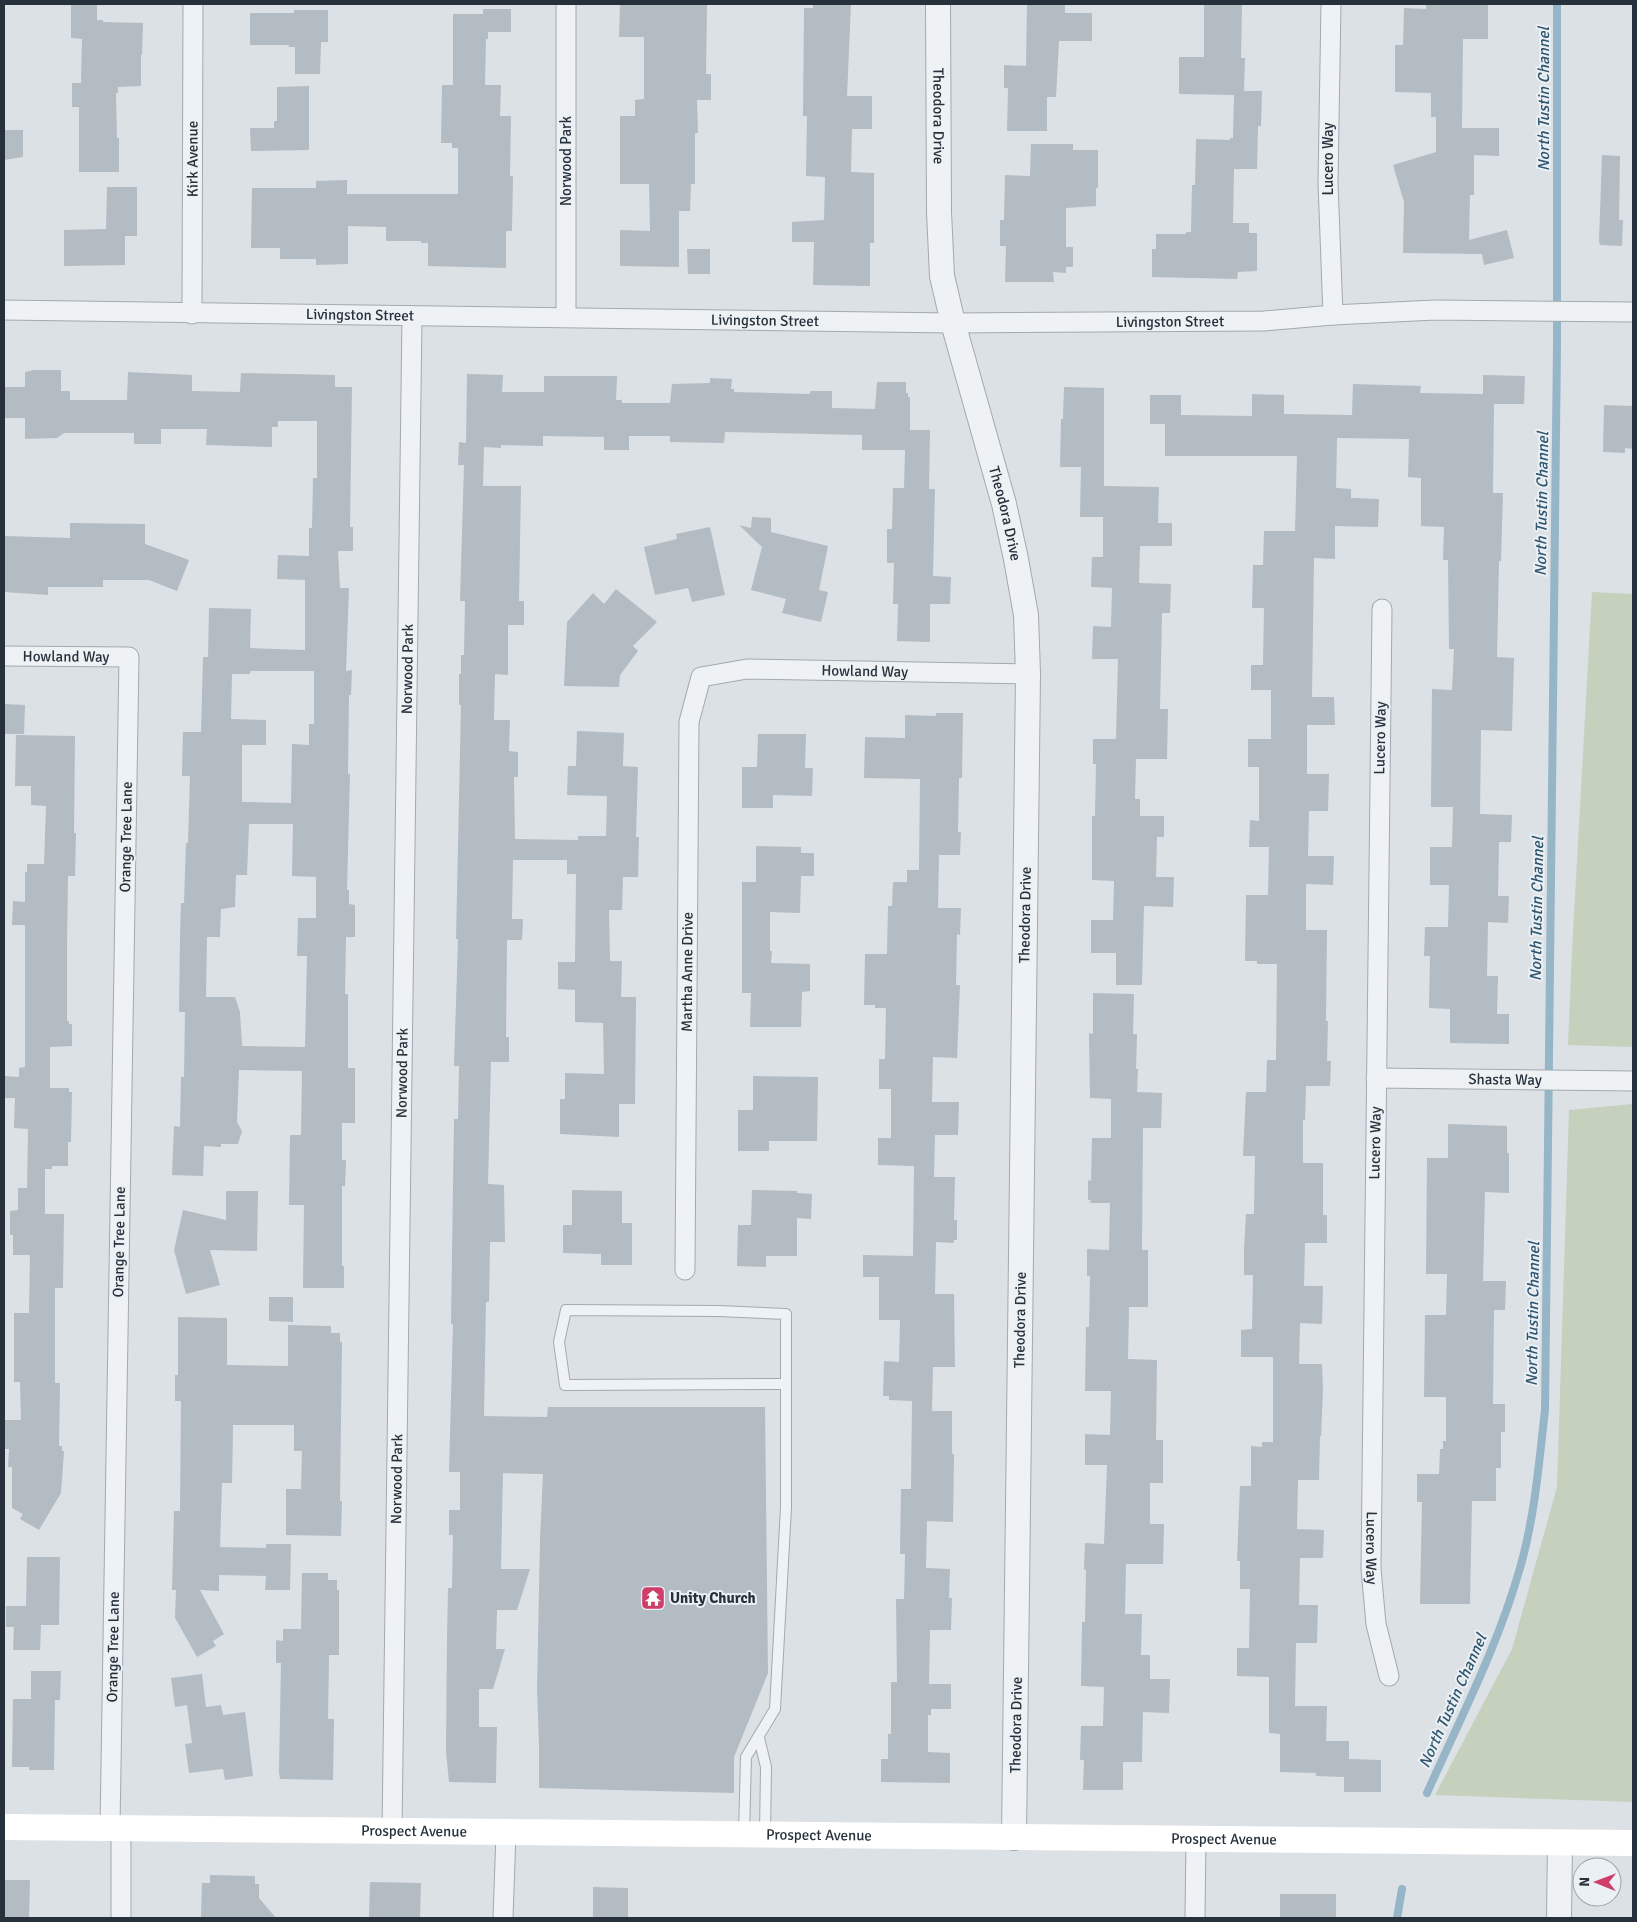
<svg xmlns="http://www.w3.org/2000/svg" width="1637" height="1922" viewBox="0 0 1637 1922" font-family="Signika,sans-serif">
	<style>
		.green { fill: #c5d0bd }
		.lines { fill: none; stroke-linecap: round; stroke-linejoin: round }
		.stream { stroke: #96b5c7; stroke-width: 8 }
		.building { fill: #b3bbc3; fill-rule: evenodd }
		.service-casing { stroke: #a2a9b0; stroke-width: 12 }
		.minor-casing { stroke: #a2a9b0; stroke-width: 21 }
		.tertiary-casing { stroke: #a2a9b0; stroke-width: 26 }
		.service { stroke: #eef2f5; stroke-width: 10 }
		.minor { stroke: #eef2f5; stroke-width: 19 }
		.tertiary { stroke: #eef2f5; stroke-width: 24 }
		.secondary { stroke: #fff; stroke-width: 26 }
		.labels { text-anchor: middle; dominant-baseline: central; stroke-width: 4; stroke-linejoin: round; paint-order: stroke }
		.street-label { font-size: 15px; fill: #26313c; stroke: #ebf0f4 }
		.poi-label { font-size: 15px; font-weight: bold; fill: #26313c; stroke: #ebf0f4; text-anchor: start }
		.water-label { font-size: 16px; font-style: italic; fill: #305670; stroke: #ebf0f4 }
	</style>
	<rect width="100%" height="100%" fill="#dce1e6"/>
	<g class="green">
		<polygon points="1592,592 1633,594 1633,1047 1568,1045 1572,951"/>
		<polygon points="1633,1104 1633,1802 1435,1795 1512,1649 1557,1487 1569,1110"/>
	</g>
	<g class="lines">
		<g class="stream">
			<path d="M1427 1793C1460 1719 1498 1646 1520 1568 1535 1516 1539 1462 1545 1410L1557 346V4"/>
			<polyline points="1397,1918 1402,1889"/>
		</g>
	</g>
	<g class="building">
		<polygon points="71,4 97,4 97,20 103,20 103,22 143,23 142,55 141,55 141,86 118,87 118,93 116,93 117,138 119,138 119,172 79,172 79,107 72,107 72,83 81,83 82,39 71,38"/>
		<polygon points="620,4 707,4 706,74 711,74 711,100 697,100 698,133 695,133 695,184 691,184 690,211 679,211 679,267 620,266 620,230 650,231 649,184 620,184 620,116 635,116 635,100 644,99 644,37 619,37"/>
		<polygon points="813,4 851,4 847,96 872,96 872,129 852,129 851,172 874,173 874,243 870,243 870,286 813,285 814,242 792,242 792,222 824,220 825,177 806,176 807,116 803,116 804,8 813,8"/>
		<polygon points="1027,4 1065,4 1065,13 1092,13 1092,41 1059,41 1056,97 1047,97 1047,131 1007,131 1008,88 1004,88 1004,65 1026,66"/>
		<polygon points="1204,4 1242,4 1241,58 1245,58 1244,91 1262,91 1261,126 1258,126 1257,169 1234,169 1233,223 1249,223 1249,233 1257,233 1257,271 1238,272 1237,279 1152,277 1152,249 1156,249 1156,234 1186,234 1186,232 1191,232 1192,185 1195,185 1196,139 1230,140 1230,138 1233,138 1234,95 1179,94 1179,57 1204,57"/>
		<polygon points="1426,4 1488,4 1488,39 1463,39 1462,128 1499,128 1499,156 1474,155 1474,195 1470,195 1469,240 1507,230 1514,258 1484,265 1482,254 1403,253 1404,202 1393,165 1436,152 1436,117 1431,117 1431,93 1395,92 1395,45 1403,45 1404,8 1426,9"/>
		<polygon points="483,9 511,9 511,32 488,32 488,39 486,39 485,85 501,85 500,116 511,116 510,176 513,176 512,231 506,231 506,268 428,266 428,243 421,243 421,241 386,241 386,227 348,226 348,264 316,265 316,259 280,259 280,248 251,248 252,188 316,188 316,181 347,180 347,194 458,194 458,148 452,148 452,143 441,143 442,85 453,85 453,14 483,14"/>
		<polygon points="294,10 328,10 328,42 321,42 320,74 295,74 295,47 289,47 289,45 250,45 250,13 294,13"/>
		<polygon points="309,86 309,150 251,151 250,128 274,128 274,121 277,121 277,87"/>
		<polygon points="4,130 23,130 23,157 4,160"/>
		<polygon points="1031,144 1073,144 1073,150 1098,150 1098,188 1096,188 1096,206 1066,208 1066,247 1073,247 1073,267 1066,267 1066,273 1053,272 1054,282 1005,282 1006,246 1000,246 1000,220 1004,220 1005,175 1030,176"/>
		<polygon points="1602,155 1620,156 1619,220 1623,220 1622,246 1600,245 1599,241"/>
		<polygon points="107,187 137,187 137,236 125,236 125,265 64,266 64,230 106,229"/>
		<polygon points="687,249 710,249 710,274 688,274"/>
		<path d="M34 370H61V391H70V400H127L128 372 192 375V391L240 392 241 373 335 375V387H352L350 527H353V551H338L340 588H349L346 671 352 670 351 695H349L348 774H350L347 890H349V904L355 905V937H346L345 994H348V1068H355V1123H342V1160H346L345 1186H342V1266H344V1288H303L304 1205H289L290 1135H301L302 1071 239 1070 237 1122 242 1131 238 1144H221V1147L204 1146 203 1176 172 1175 174 1126 180 1127 181 1077H184L185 1012H179L180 936 181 903H184L186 843H188L190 776H182L183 732H201L203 657H208L209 608 251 609 250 648 305 650V580L277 579 278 555 309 556V528H312L313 478H317V421H278V427H272V447L206 445 207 429H161V444H134V433H64L57 438 25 439V418H4V387H25V372ZM250 671H314V724H309V745L292 744 291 803 242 802V745H266V720L231 719 232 674H250ZM249 824H293L292 876 316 877V918H298L297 956H307L305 1047 242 1046 240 1012 235 997H206L207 937H220L221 909 235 907 236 875H247Z"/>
		<polygon points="467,374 503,375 502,392 544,392 544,376 617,376 616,400 622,400 622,403 670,403 672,384 710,383 710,378 732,379 731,389 734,389 734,392 810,394 810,391 832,391 832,408 875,409 877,382 906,382 906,393 908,393 908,397 910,397 910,430 930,430 929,489 935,489 933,576 951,577 950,604 930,604 930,642 897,641 898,604 893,604 894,563 887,563 887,529 892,529 893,488 904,488 905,450 862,450 862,435 725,432 724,443 670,442 670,436 629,436 629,450 604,450 604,437 543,436 543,446 501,445 501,448 484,447 483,486 521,486 519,601 524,601 524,625 508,625 508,675 495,674 494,720 510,720 509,751 518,752 518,777 514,777 515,839 578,840 578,836 606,836 607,796 567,795 568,766 576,766 577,731 624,733 623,766 638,767 636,837 639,837 638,877 623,877 622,910 609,910 610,961 622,961 621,997 636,997 635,1104 619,1104 619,1137 560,1134 560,1099 565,1099 565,1073 604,1074 603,1023 575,1022 575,990 558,989 558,962 575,962 576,874 567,874 567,860 513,860 512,919 523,919 522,940 507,940 506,1037 509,1037 509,1062 491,1062 488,1184 504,1185 505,1242 490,1242 489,1302 486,1302 484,1416 547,1417 548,1407 765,1407 768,1673 734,1757 734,1793 539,1788 539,1746 537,1689 540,1539 543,1474 503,1473 501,1569 530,1569 517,1610 497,1610 496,1649 505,1649 493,1689 479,1689 479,1727 497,1727 496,1783 449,1782 446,1751 447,1638 448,1588 452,1588 453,1535 449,1535 449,1510 460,1510 460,1472 449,1472 453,1324 451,1324 454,1119 458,1119 459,1066 454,1066 458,939 456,939 461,705 459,705 459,674 461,674 461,655 464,655 465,601 460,601 464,465 458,465 459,442 466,443"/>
		<polygon points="1483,375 1525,376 1524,404 1494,404 1493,493 1503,493 1501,561 1499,561 1497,657 1514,658 1512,731 1481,730 1480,814 1512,815 1511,842 1499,842 1498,896 1509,896 1508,923 1488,922 1487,976 1498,976 1497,1014 1509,1014 1509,1044 1450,1043 1450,1009 1429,1008 1430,956 1424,956 1425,927 1448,927 1449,885 1430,885 1430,847 1452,847 1453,807 1431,807 1432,689 1452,690 1454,649 1449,649 1448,560 1443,560 1444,527 1421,526 1421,478 1408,477 1409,439 1337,438 1336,488 1351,489 1351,498 1379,499 1378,527 1335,526 1335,559 1314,558 1312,697 1334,697 1335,725 1307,725 1307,774 1329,774 1328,811 1309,811 1308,856 1334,856 1333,885 1306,884 1306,930 1327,930 1326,1021 1328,1021 1327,1061 1331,1061 1330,1086 1306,1086 1305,1120 1303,1120 1303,1163 1323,1163 1323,1215 1327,1215 1327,1243 1305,1243 1304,1286 1323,1286 1322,1324 1300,1323 1299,1364 1322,1364 1323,1390 1321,1436 1320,1436 1319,1480 1298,1480 1297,1529 1324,1530 1323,1558 1300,1558 1299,1605 1318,1605 1317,1643 1296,1643 1295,1706 1327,1706 1326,1741 1349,1741 1349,1759 1381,1760 1381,1792 1344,1792 1344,1777 1316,1776 1316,1773 1280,1772 1280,1734 1269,1733 1269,1677 1237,1676 1237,1648 1249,1648 1250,1589 1240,1589 1240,1561 1237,1561 1240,1486 1251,1486 1251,1446 1262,1447 1262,1442 1273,1442 1273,1357 1241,1357 1241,1330 1252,1329 1253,1275 1244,1275 1244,1249 1246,1214 1254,1214 1255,1156 1243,1156 1246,1092 1266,1092 1267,1060 1276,1060 1277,964 1257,964 1257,961 1245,961 1246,895 1268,895 1269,847 1249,847 1250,820 1259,821 1259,767 1248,767 1248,739 1271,739 1271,690 1251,690 1251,665 1263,665 1264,608 1252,608 1253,565 1263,565 1264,531 1295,531 1297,456 1165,456 1165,424 1150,424 1150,395 1181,395 1181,415 1252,416 1252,394 1284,395 1284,414 1352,415 1353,384 1421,386 1420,393 1483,394"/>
		<polygon points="1064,387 1104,388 1104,486 1159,487 1158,523 1172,523 1172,546 1140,546 1139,583 1171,584 1170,613 1162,613 1160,709 1168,709 1167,759 1136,759 1135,799 1140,799 1140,816 1164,816 1164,837 1157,837 1156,877 1174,877 1173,907 1144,906 1142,985 1116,985 1116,953 1091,953 1091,920 1113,920 1114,881 1092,880 1092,816 1095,816 1096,764 1093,764 1093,739 1116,739 1118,659 1092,659 1093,626 1111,627 1112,588 1091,587 1092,557 1103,557 1103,517 1080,517 1081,467 1060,467 1061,419 1063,419"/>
		<polygon points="1604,405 1633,406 1633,449 1625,448 1625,453 1603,452"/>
		<polygon points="752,517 771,518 771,532 828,546 819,590 828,592 821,622 782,613 786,599 751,590 762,547 739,525 751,528"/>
		<polygon points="70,523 145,524 145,544 189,560 177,591 149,580 103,580 103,587 48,587 48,595 4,592 4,536 70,538"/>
		<polygon points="710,527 725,595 692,602 688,588 655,595 644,547 677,539 676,534"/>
		<polygon points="616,589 657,622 633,646 638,651 620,675 619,687 564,686 567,622 593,593 604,604"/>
		<polygon points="4,704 25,705 24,734 4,734"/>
		<polygon points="936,713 963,713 962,778 959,778 958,832 961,832 960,855 939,855 938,908 961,908 960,935 957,934 956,985 960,985 957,1058 933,1057 932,1102 959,1102 958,1135 935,1135 934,1177 955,1177 954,1220 957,1220 957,1240 954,1240 954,1243 936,1242 935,1294 954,1294 955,1367 933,1367 932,1411 952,1411 952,1454 954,1454 953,1522 927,1521 926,1568 950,1569 949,1598 952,1598 951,1630 930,1630 929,1684 951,1684 951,1709 931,1709 931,1715 928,1715 928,1752 950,1753 950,1783 881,1782 881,1759 888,1759 888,1734 891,1734 891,1682 897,1682 896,1599 904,1599 905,1554 900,1554 901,1489 911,1489 912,1401 889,1400 889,1396 883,1396 884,1361 899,1362 900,1320 879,1320 879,1277 863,1277 863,1255 913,1256 914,1166 878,1165 878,1138 891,1138 891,1089 879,1089 879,1059 885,1059 886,1008 875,1008 875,1005 864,1005 865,954 887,954 888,906 892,906 893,882 907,882 907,870 919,870 920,779 864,778 865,737 905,738 905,715 936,716"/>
		<polygon points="758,734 806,734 805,768 813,768 812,796 773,795 773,808 742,808 742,767 757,767"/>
		<polygon points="16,735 75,736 74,833 76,833 75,876 68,876 67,945 67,1021 69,1021 69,1024 72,1024 72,1046 50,1047 50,1088 69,1088 69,1092 72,1092 71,1142 68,1142 68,1166 52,1166 52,1169 45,1169 45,1214 64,1214 63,1288 55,1288 55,1383 60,1383 59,1446 62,1446 62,1451 64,1451 61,1493 39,1530 20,1519 23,1514 12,1508 12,1467 8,1467 9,1449 4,1449 4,1420 21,1420 20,1382 14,1382 14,1313 29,1313 30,1255 13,1255 13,1235 10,1235 10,1211 18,1210 18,1188 27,1188 28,1129 14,1128 15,1098 4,1098 4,1076 19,1077 19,1068 25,1067 25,925 12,925 13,901 25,902 25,872 27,872 27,864 44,864 46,806 31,805 31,786 15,786"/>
		<polygon points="756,846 801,847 801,853 814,853 814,876 801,876 800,913 770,912 770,951 772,951 771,963 810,964 810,991 802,992 801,1027 750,1027 751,993 742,993 742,882 756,882"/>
		<polygon points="1093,993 1134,994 1133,1034 1137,1034 1136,1069 1138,1069 1137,1092 1162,1093 1161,1128 1143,1128 1142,1250 1148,1250 1148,1307 1129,1307 1128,1359 1157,1360 1156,1440 1163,1440 1163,1483 1150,1483 1150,1524 1164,1524 1163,1564 1126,1564 1125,1614 1142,1614 1141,1655 1150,1655 1150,1679 1170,1679 1169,1713 1143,1712 1142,1762 1123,1762 1123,1790 1083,1790 1084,1760 1080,1760 1081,1726 1103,1726 1104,1687 1081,1686 1082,1622 1085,1622 1086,1570 1084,1569 1085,1543 1104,1544 1107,1465 1085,1465 1085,1434 1110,1435 1111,1391 1085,1391 1086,1327 1089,1327 1090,1276 1087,1276 1087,1249 1109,1250 1110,1203 1090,1203 1091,1200 1088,1200 1088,1180 1091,1181 1092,1138 1111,1138 1111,1099 1090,1098 1089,1033 1093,1034"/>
		<polygon points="753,1076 818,1077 817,1141 769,1141 769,1151 738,1151 738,1110 753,1110"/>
		<polygon points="1448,1124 1507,1126 1507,1153 1509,1153 1509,1193 1485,1192 1483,1281 1506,1281 1505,1310 1494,1310 1493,1404 1505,1404 1505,1432 1501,1432 1501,1468 1496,1468 1496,1501 1472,1501 1470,1604 1420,1604 1422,1502 1417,1502 1417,1474 1439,1474 1440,1449 1443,1449 1443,1441 1446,1441 1446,1397 1424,1397 1425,1315 1446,1315 1447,1274 1426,1274 1427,1158 1448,1158"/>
		<polygon points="572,1190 622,1191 622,1223 632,1223 632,1265 601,1265 601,1254 563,1253 563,1225 572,1225"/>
		<polygon points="752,1190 797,1191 797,1193 812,1194 811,1219 797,1218 797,1256 766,1256 766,1267 737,1266 738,1225 751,1225"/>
		<polygon points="226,1191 258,1191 257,1251 210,1250 220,1285 186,1294 174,1250 183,1210 226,1220"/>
		<polygon points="269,1297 293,1297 293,1322 269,1321"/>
		<polygon points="178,1317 227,1318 227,1365 288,1366 288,1325 331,1326 331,1333 340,1333 340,1342 342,1342 340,1501 342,1501 341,1536 286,1535 286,1489 301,1489 302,1451 294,1451 294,1425 233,1425 232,1483 222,1483 220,1547 266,1548 266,1544 291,1544 290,1590 265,1590 266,1576 219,1575 219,1591 200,1590 224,1634 213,1641 216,1646 197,1657 175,1618 176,1590 172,1590 174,1511 180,1511 181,1401 175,1401 175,1375 178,1375"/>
		<polygon points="27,1557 60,1557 59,1625 41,1625 40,1650 13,1650 14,1627 6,1627 6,1606 26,1606"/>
		<polygon points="302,1573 328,1573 328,1580 337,1580 337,1590 339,1590 339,1655 329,1655 328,1719 334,1719 333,1780 280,1779 279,1772 281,1663 276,1663 276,1640 283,1641 283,1629 301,1629"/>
		<polygon points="31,1671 61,1671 60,1700 55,1700 54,1770 29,1770 29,1767 12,1767 13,1699 31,1699"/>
		<polygon points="202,1674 206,1707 221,1705 223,1715 245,1712 253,1776 225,1780 223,1769 189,1773 185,1744 192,1743 187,1705 175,1707 171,1678"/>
		<polygon points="210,1875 255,1876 255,1884 259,1884 259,1898 276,1918 201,1918 202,1883 210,1883"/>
		<polygon points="4,1880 30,1880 29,1918 4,1918"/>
		<polygon points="370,1882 421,1883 420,1918 369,1918"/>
		<polygon points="593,1887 628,1888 628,1918 593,1918"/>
		<rect x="1280" y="1894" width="56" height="24"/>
	</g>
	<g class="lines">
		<defs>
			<g id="service">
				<polyline points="759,1738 766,1767 765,1834"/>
				<polyline points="744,1834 746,1757 775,1709 786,1507 786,1314 718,1311 566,1310 559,1342 565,1385 786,1384"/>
			</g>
			<g id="minor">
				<polyline points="566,4 566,317"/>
				<polyline points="1331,4 1328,183 1333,315"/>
				<path id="s1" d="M4 310 953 323 1264 321 1333 315 1435 310 1633 312"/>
				<path id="s2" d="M192 314 193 4"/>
				<path id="s3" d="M1382 609 1371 1569 1376 1624 1389 1676"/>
				<path id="s4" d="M4 656 129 657 110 1827"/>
				<path id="s5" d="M1376 1078 1633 1081"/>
				<path id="s6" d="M685 1270 689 722 701 677 747 669 1028 674"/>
				<path id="s7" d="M392 1831 412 316"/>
				<polyline points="121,1918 121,1827"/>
				<polyline points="503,1918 506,1833"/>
				<polyline points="1195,1918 1196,1839"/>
			</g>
			<g id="tertiary">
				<path id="s8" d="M938 4 939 212 942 276 953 323 1004 504 1016 559 1026 615 1028 674 1014 1838"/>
				<polyline points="1559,1918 1560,1843"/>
			</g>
		</defs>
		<use href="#service" class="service-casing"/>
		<use href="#minor" class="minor-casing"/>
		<use href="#tertiary" class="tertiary-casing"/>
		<use href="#service" class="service"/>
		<use href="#minor" class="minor"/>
		<use href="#tertiary" class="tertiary"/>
		<path class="secondary" id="s9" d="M4 1827 1633 1843"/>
	</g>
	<defs>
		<symbol id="temple-square" viewBox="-11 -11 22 22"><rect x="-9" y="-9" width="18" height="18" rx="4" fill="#ce3e69" stroke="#ebf0f4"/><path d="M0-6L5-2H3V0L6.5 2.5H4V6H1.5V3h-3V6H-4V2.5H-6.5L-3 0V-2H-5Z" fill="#fff"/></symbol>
	</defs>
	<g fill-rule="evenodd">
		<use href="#temple-square" x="639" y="1584" width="28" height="28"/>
	</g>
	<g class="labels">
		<g class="street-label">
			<text stroke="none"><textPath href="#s8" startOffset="112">Theodora Drive</textPath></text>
			<text stroke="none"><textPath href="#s2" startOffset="155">Kirk Avenue</textPath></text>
			<text transform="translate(1328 159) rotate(-90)">Lucero Way</text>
			<text transform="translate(566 161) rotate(-90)">Norwood Park</text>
			<text stroke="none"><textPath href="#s1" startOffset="356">Livingston Street</textPath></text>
			<text stroke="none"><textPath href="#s1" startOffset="761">Livingston Street</textPath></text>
			<text stroke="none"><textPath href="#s1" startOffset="1166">Livingston Street</textPath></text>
			<text stroke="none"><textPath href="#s8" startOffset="518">Theodora Drive</textPath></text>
			<text stroke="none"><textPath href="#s4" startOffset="62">Howland Way</textPath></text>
			<text stroke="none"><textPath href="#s7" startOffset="1162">Norwood Park</textPath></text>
			<text stroke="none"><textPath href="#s6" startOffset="759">Howland Way</textPath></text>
			<text transform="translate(1380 738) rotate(-89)">Lucero Way</text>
			<text transform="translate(126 837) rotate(-89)">Orange Tree Lane</text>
			<text transform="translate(1025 915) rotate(-89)">Theodora Drive</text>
			<text stroke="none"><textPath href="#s6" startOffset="298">Martha Anne Drive</textPath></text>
			<text stroke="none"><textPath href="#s7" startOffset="758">Norwood Park</textPath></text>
			<text stroke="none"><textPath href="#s5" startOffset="129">Shasta Way</textPath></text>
			<text transform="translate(1375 1143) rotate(-89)">Lucero Way</text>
			<text transform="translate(119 1242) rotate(-89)">Orange Tree Lane</text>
			<text transform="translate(1020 1320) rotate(-89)">Theodora Drive</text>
			<text stroke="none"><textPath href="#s7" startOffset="352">Norwood Park</textPath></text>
			<text stroke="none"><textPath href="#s3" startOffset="939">Lucero Way</textPath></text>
			<text transform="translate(113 1647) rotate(-89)">Orange Tree Lane</text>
			<text transform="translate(1016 1725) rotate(-89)">Theodora Drive</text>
			<text stroke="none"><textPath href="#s9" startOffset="410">Prospect Avenue</textPath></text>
			<text stroke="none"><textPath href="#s9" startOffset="815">Prospect Avenue</textPath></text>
			<text stroke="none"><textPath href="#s9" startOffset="1220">Prospect Avenue</textPath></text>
		</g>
		<g class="poi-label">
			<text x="670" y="1598">Unity Church</text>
		</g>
		<g class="water-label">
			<text transform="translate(1544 99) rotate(-90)">North Tustin Channel</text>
			<text transform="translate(1542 504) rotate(-89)">North Tustin Channel</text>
			<text transform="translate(1537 909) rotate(-89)">North Tustin Channel</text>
			<text transform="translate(1533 1314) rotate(-89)">North Tustin Channel</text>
			<text transform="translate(1453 1701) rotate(-66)">North Tustin Channel</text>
		</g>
	</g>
	<rect width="1637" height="1922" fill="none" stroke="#26313c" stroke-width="10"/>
	<g transform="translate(1597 1882) rotate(271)"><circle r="24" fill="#ebf0f4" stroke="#9ca4aa"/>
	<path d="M0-4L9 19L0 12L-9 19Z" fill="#ce3e69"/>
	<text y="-8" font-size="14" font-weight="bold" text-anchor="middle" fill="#26313c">N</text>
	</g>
</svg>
